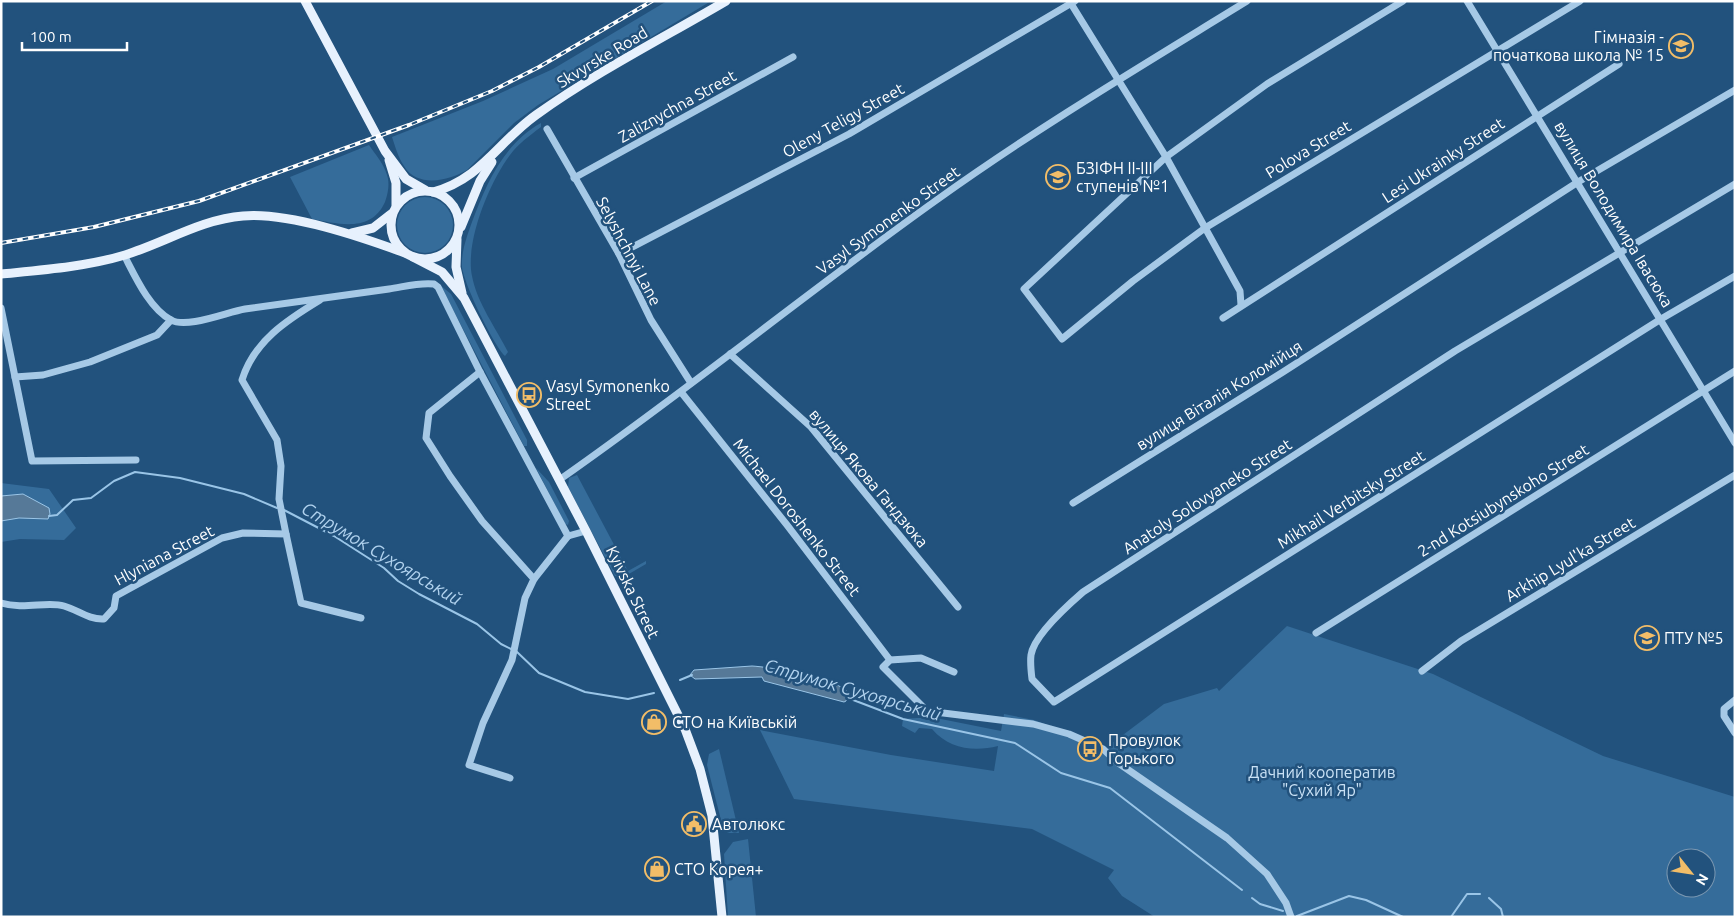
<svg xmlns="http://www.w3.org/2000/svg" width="1736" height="918" viewBox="0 0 1736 918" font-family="Ubuntu,sans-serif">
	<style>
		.green { fill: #356c9a; fill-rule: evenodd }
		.water { fill: #567998; stroke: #9ac5e7 }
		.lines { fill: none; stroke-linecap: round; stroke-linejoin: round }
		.stream { stroke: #9ac5e7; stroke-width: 2 }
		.minor { stroke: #a6c9e6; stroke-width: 7 }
		.major { stroke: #e7f1fd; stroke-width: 9 }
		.rail-casing { stroke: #fff; stroke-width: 4 }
		.rail { stroke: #22527d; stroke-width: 2; stroke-dasharray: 5.5; stroke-linecap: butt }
		.labels { text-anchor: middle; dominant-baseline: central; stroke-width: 5; stroke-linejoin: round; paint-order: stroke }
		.poi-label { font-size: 16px; fill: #fff; stroke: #22527d; text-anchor: start }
		.street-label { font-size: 16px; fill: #fff; stroke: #22527d }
		.park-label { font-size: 16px; fill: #c9e1f5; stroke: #22527d }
		.water-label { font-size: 18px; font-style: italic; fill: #b1d2ee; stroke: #22527d }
	</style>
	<rect width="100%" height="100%" fill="#22527d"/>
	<g class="green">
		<path d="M667 1H711L538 105 514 123 467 170C449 181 417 188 404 166 398 157 395 146 392 137L483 101 553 69Z"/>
		<path d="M541 123V127C529 136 518 144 510 155 489 183 465 242 472 276 477 303 496 328 508 352L505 356C493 344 464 284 462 267 461 252 467 236 472 222 486 185 503 144 541 123Z"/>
		<path d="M369 145C375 154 384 164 387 175 390 183 388 194 385 202 371 233 339 224 312 219L290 177Z"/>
		<circle cx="425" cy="225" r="28"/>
		<polygon points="440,285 451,294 527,440 527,446 524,446"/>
		<polygon points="536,468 549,482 569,521 568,525 565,524"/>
		<polygon points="577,475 628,571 646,561 646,564 622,578 615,576 568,487 569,478"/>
		<polygon points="1,483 49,489 76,528 64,540 20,539 1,542"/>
		<path d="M1287 626 1433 674 1603 756 1735 797V917H1155L1122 896 1108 878 1114 870 1032 829 794 799 760 730 891 755 994 771 998 746C974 752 949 749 932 729L919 728 915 733 902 726 903 719 931 717 1001 731 1004 714 1034 720 1107 747 1164 704 1217 688 1219 691ZM1676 858H1706V888H1676Z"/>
		<polygon points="719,749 739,833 728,833 723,828 707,765 709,754"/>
		<polygon points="748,839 756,917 728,917 724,854 733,842"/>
	</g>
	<g class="water">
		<polygon points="23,494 49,508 50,514 48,519 19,518 1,521 1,496"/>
		<path d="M752 666C770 667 840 678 849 694L846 701 844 702 764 681 762 677 695 679 690 675 694 670Z"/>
	</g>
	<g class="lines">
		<g class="stream">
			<polyline points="284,510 334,536 384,568 398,581 419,594 477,624 501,644 511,649"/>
			<polyline points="49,516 57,515 73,500 91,498 114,481 135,472 180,478 244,494 277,508"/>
			<polyline points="516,651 539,673 585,692 628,699 654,693"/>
			<polyline points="680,680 692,675"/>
			<polyline points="848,698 903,719 1015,743 1061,773 1110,788 1242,890"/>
			<polyline points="1252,898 1260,904 1283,911"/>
			<polyline points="1489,898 1501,909 1503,917"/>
			<polyline points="1297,916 1349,896 1366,900 1403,917"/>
			<polyline points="1451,917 1467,894 1480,894"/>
		</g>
		<g class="minor">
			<polyline points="1403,1 1267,84 1166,157 1024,289 1062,339 1133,281 1205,228 1580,1"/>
			<polyline points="1467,1 1735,443"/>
			<polyline points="1070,2 1166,157 1240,291 1241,305"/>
			<polyline points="547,129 619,254 651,320 691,383"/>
			<polyline points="574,178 793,57"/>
			<path d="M1735 184 1455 351 1083 592C1068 605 1034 635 1031 655 1030 663 1031 671 1032 679L1054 702 1661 319 1735 276"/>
			<polyline points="619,254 849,134 1075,1"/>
			<path d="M124 255C135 276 149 308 171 320 187 329 227 312 245 309 293 302 341 296 389 289 403 287 420 282 434 284L438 287 480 372 568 536"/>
			<polyline points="1,308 32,461 136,460"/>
			<polyline points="1223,318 1619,64"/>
			<polyline points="730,354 811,427 958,607"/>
			<polyline points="480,372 429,413 426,438 450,476 482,521 534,579"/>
			<polyline points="15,377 43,375 90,362 157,335 171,320"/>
			<polyline points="681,392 787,525 890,660"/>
			<path d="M559 480C688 390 810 290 938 199 1037 128 1143 65 1247 1"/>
			<polyline points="1073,503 1283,372 1578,182 1735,90"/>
			<path d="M286 534 279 499 281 466 277 440 242 380C254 341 287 320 320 300"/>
			<polyline points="568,536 586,531"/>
			<path d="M1 603C24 610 47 601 64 606 78 610 89 620 104 619L114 608 116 596 222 538 243 533 286 534 301 603 361 618"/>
			<polyline points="1316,633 1735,371"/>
			<polyline points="1422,671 1461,641 1735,475"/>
			<polyline points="954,672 921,658 890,660 883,667 927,711 1033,724 1069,734 1103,749 1117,762 1227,838 1267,874 1286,903 1291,917"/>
			<polyline points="1735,700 1724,709 1724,716 1735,733"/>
			<polyline points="510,778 469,765 483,723 512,660 525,598 534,579 568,536"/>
		</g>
		<g class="major">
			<polyline points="305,1 385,151 406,179 425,190"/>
			<polyline points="389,160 396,183 396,205"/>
			<circle cx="425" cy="225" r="34"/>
			<path d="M433 192C481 179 498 142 536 115 596 72 663 38 726 1"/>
			<polyline points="461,227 480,181 492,162"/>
			<polyline points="352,233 373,228 391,214"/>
			<polyline points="457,239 456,267 462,293"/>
			<polyline points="413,257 442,272 464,298 586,531 685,729 700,769 712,816 722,917"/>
			<path d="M1 274C42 270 85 267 125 255 164 243 202 219 243 216 289 212 361 237 405 253"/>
		</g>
		<defs>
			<polyline id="rail" points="1,243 94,227 199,201 409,125 492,91 539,67 652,1"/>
		</defs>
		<use href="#rail" class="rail-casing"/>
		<use href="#rail" class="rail"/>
	</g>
	<defs>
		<symbol id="school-ring" viewBox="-11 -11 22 22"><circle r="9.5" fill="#22527d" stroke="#f2bd68" stroke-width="1.5"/><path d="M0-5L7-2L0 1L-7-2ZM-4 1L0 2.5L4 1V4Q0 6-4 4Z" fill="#f2bd68"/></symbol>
		<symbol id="bus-ring" viewBox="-11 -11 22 22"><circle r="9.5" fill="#22527d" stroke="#f2bd68" stroke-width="1.5"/><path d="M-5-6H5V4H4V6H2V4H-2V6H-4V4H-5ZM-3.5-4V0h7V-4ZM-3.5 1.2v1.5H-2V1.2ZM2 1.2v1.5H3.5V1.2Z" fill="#f2bd68"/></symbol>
		<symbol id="university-ring" viewBox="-11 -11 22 22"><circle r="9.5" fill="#22527d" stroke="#f2bd68" stroke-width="1.5"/><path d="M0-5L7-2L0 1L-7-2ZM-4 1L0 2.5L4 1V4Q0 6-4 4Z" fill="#f2bd68"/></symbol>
		<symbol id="shop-ring" viewBox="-11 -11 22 22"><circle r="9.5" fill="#22527d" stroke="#f2bd68" stroke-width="1.5"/><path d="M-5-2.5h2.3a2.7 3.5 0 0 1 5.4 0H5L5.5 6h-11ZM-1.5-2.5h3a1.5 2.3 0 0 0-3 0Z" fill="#f2bd68"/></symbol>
		<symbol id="civic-ring" viewBox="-11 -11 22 22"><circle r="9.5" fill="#22527d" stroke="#f2bd68" stroke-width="1.5"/><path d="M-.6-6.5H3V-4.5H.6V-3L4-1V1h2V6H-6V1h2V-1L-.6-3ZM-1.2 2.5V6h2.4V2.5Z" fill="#f2bd68"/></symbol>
	</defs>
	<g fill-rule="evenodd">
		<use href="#school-ring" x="1667" y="32" width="28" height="28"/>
		<use href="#school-ring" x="1044" y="163" width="28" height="28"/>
		<use href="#bus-ring" x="515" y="381" width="28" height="28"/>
		<use href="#university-ring" x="1633" y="624" width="28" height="28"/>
		<use href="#shop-ring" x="640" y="708" width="28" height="28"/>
		<use href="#bus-ring" x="1076" y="735" width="28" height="28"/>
		<use href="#civic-ring" x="680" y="810" width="28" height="28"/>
		<use href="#shop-ring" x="643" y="855" width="28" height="28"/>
	</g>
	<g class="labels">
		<g class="poi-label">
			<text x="1664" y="37" text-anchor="end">Гімназія -<tspan x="1664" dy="18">початкова школа № 15</tspan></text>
			<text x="1076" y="168">БЗІФН ІІ-ІІІ<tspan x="1076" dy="18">ступенів №1</tspan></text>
			<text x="546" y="386">Vasyl Symonenko<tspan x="546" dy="18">Street</tspan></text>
			<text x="1664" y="638">ПТУ №5</text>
			<text x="672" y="722">СТО на Київській</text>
			<text x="1108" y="740">Провулок<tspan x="1108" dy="18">Горького</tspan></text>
			<text x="712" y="824">Автолюкс</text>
			<text x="674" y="869">СТО Корея+</text>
		</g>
		<g class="street-label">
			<text transform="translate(602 57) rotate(-31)">Skvyrske Road</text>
			<text transform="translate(677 106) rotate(-29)">Zaliznychna Street</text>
			<text transform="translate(843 120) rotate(-29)">Oleny Teligy Street</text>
			<text transform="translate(1308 149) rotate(-31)">Polova Street</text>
			<text transform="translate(1443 160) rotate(-33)">Lesi Ukrainky Street</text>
			<text transform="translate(1614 214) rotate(59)">вулиця Володимира Івасюка</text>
			<text transform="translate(888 220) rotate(-36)">Vasyl Symonenko Street</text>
			<text transform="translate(629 251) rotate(62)">Selyshchnyi Lane</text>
			<text transform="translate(1219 395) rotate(-32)">вулиця Віталія Коломійця</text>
			<text transform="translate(869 478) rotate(50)">вулиця Якова Гандзюка</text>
			<text transform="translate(1207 496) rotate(-33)">Anatoly Solovyaneko Street</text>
			<text transform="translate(1351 499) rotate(-32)">Mikhail Verbitsky Street</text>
			<text transform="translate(1503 500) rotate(-32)">2-nd Kotsiubynskoho Street</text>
			<text transform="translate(797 517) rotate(52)">Michael Doroshenko Street</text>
			<text transform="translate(164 555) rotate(-28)">Hlyniana Street</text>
			<text transform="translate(1570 559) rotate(-31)">Arkhip Lyul'ka Street</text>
			<text transform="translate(633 592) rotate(64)">Kyivska Street</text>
		</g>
		<g class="park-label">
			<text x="1322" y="772">Дачний кооператив<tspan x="1322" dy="18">"Сухий Яр"</tspan></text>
		</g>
		<g class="water-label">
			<text transform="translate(382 553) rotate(31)">Струмок Сухоярський</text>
			<text transform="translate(853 689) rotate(16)">Струмок Сухоярський</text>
		</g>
	</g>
	<rect width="1736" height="918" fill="none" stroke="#ffffff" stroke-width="5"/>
	<g transform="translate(1691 873) rotate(120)"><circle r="24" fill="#22527d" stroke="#7a97b1"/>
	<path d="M0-4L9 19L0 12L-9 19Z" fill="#f2bd68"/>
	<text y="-8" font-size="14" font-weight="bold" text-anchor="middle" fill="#ffffff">N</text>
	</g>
	<path d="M22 42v8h105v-8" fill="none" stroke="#ffffff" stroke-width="2.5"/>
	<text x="30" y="42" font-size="15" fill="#ffffff" stroke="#22527d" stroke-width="4" paint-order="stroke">100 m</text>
</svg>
